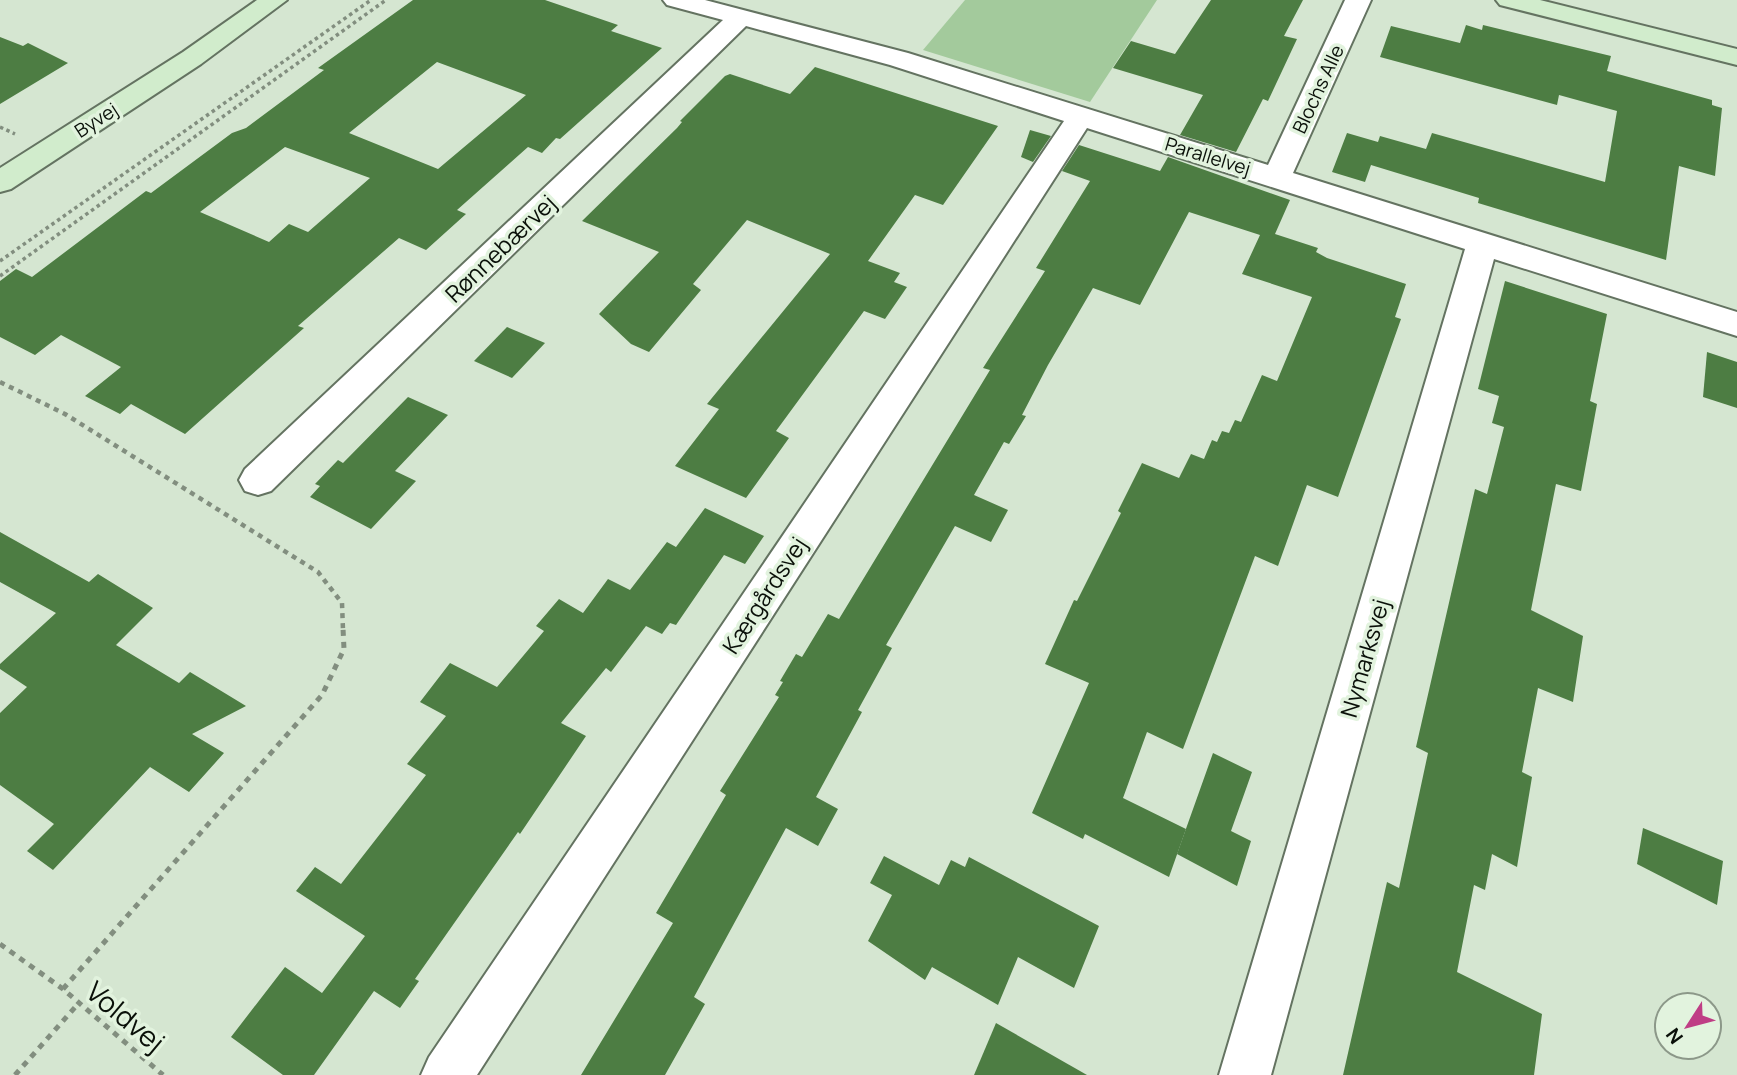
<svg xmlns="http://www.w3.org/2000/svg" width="1737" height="1075" viewBox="0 0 1737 1075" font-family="Manrope,sans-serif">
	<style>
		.green { fill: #a3ca9c }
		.building { fill: #4d7d43; fill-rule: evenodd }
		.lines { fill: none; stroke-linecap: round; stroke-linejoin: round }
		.street-casing { stroke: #647361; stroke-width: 4 }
		.secondary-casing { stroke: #647361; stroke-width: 4 }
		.path-far2 { stroke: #828e7f; stroke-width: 3.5; stroke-dasharray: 3.5 3.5; stroke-linecap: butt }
		.path-far1 { stroke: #828e7f; stroke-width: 4.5; stroke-dasharray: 5 5; stroke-linecap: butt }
		.path { stroke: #828e7f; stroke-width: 5; stroke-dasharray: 6 6; stroke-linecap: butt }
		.street { fill: #fff; fill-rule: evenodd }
		.secondary { fill: #d1eccc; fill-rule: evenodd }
		.labels { text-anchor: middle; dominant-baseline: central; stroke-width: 7; stroke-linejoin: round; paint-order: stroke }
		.far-street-label { font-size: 19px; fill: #0a1009; stroke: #e2f3de }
		.street-label { font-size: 23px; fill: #0a1009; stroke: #e2f3de }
		.near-street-label { font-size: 28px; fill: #0a1009; stroke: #e2f3de }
	</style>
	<rect width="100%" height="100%" fill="#d5e6d1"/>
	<polygon class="green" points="965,0 1157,0 1090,102 923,50"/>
	<g class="building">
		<path d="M413 0H545L618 25 611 31 662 48 560 139 556 138 542 153 528 147 457 210 466 214 426 250 399 238 298 326 304 328 185 434 131 404 120 414 85 396 121 367 61 335 35 355 0 337V281L16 269 32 277 146 191 151 193 232 133 246 128 324 70 318 68ZM437 62 526 95 438 169 349 133ZM285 147 370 178 308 232 289 224 269 242 200 212Z"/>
		<polygon points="1211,0 1303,0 1284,36 1297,39 1268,101 1263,99 1236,152 1180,135 1203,95 1113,68 1131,41 1175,54"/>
		<polygon points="1466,25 1482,30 1483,25 1611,56 1607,71 1712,100 1712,105 1722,108 1715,176 1679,166 1666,260 1478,203 1479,198 1371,165 1365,182 1332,172 1347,133 1378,142 1380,136 1426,149 1432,133 1605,182 1617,111 1559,95 1557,105 1380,57 1391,26 1460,43"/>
		<polygon points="0,37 23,46 28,43 68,63 0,104"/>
		<polygon points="815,67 998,126 943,205 915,195 868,261 900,273 894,282 907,287 885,319 864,311 776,431 789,438 746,498 675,466 719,409 707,404 830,254 747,220 693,284 701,290 649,352 631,344 599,314 659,252 582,221 677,128 682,122 680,121 725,76 730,74 790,94"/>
		<polygon points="1030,130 1051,136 1033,162 1021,157"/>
		<polygon points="1079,145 1160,171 1168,157 1290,200 1275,234 1318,248 1316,252 1327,258 1406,284 1395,317 1401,319 1338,497 1307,485 1278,566 1255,556 1183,749 1147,732 1123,798 1186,829 1169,877 1085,834 1083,839 1032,813 1089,683 1045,664 1074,600 1077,601 1121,513 1118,511 1142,463 1179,478 1191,454 1204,459 1212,440 1217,442 1222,431 1229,433 1235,420 1241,422 1262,375 1277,381 1312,297 1242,274 1260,235 1189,212 1140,305 1093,288 1048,365 1022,415 1026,416 1009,444 1004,442 974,495 1008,510 991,542 955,526 886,645 892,648 858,710 862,712 816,797 838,809 818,846 786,828 694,997 705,1004 665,1075 581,1075 673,923 656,913 726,795 720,791 779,697 775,695 783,682 780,681 796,654 802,657 828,614 839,619 990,370 983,368 1045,271 1036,268 1090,181 1062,171"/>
		<polygon points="1505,281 1607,314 1590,401 1597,404 1581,491 1556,484 1531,610 1583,636 1573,702 1538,688 1522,772 1532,777 1517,867 1492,854 1485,890 1474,885 1457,972 1542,1014 1534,1075 1343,1075 1387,882 1399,888 1428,753 1416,747 1475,489 1487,494 1504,427 1492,423 1499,396 1478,389"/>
		<polygon points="507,327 545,343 512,378 474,361"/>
		<polygon points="1707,352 1737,362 1737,408 1703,397"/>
		<polygon points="408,397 448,415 395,471 416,481 371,529 310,497 320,486 315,484 338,460 343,463"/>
		<polygon points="705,508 764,536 745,564 724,555 676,625 670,623 662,634 646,626 611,672 606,668 561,723 586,736 520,834 518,832 415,979 419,981 400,1008 374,991 314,1075 283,1075 231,1037 285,967 322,993 365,936 296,891 315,867 341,884 426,775 407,764 446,716 420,702 450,663 497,687 544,631 536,626 559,599 583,613 608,579 630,590 667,542 676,547"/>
		<polygon points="0,532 89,582 98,574 153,608 116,645 179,683 190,672 246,706 192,734 224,753 189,792 150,767 53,870 27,851 54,824 0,785 0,713 27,687 0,669 0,664 56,613 0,582"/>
		<polygon points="1213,753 1252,772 1231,831 1251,841 1237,886 1177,854"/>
		<polygon points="1643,828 1723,861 1717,905 1637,864"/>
		<polygon points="884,856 939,885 951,860 965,867 969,857 1099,926 1074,988 1018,957 998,1005 932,967 925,980 868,941 892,895 870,883"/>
		<polygon points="996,1023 1087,1075 974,1075"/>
	</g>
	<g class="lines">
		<defs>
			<polygon id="street" points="663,0 705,0 908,53 1268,165 1345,0 1371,0 1293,173 1737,312 1737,336 1494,259 1271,1075 1219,1075 1465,249 1087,128 477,1075 421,1075 429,1057 1064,121 890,65 746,26 271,491 258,495 245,491 239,480 245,469 723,20 667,5"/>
			<g id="secondary">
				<polygon points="257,0 287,0 201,64 11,189 0,192 0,168 183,52"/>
				<polygon points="1496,0 1540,0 1737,49 1737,65 1500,5"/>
			</g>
		</defs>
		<use href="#street" class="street-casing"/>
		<use href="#secondary" class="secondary-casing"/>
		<g class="path-far2">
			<polyline points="0,127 15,134"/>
			<polyline points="0,261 371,0"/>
			<polyline points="0,276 386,0"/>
		</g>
		<polyline class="path-far1" points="0,382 65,414 318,572 342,603 343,630"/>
		<g class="path">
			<polyline points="0,944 63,989 163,1075"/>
			<polyline points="63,989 322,695 344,649 343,628"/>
			<polyline points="15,1075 78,1004"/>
		</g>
		<use href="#street" class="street"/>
		<use href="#secondary" class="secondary"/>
	</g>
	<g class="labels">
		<g class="far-street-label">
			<text transform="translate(1318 89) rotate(-65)">Blochs Alle</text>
			<text transform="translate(96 120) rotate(-33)">Byvej</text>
			<text transform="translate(1208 156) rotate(17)">Parallelvej</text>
		</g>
		<g class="street-label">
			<text transform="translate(500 248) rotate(-44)">Rønnebærvej</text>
			<text transform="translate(764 595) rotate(-57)">Kærgårdsvej</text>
			<text transform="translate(1364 658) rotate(-74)">Nymarksvej</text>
		</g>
		<g class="near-street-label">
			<text transform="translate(126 1016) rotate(40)">Voldvej</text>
		</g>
	</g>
	<g transform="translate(1688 1026) rotate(234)"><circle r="33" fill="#e2f3de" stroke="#8c9889" stroke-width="2"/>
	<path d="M0-5L12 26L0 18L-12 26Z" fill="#bf3d85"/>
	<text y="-10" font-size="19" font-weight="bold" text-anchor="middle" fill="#0a1009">N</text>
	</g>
</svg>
